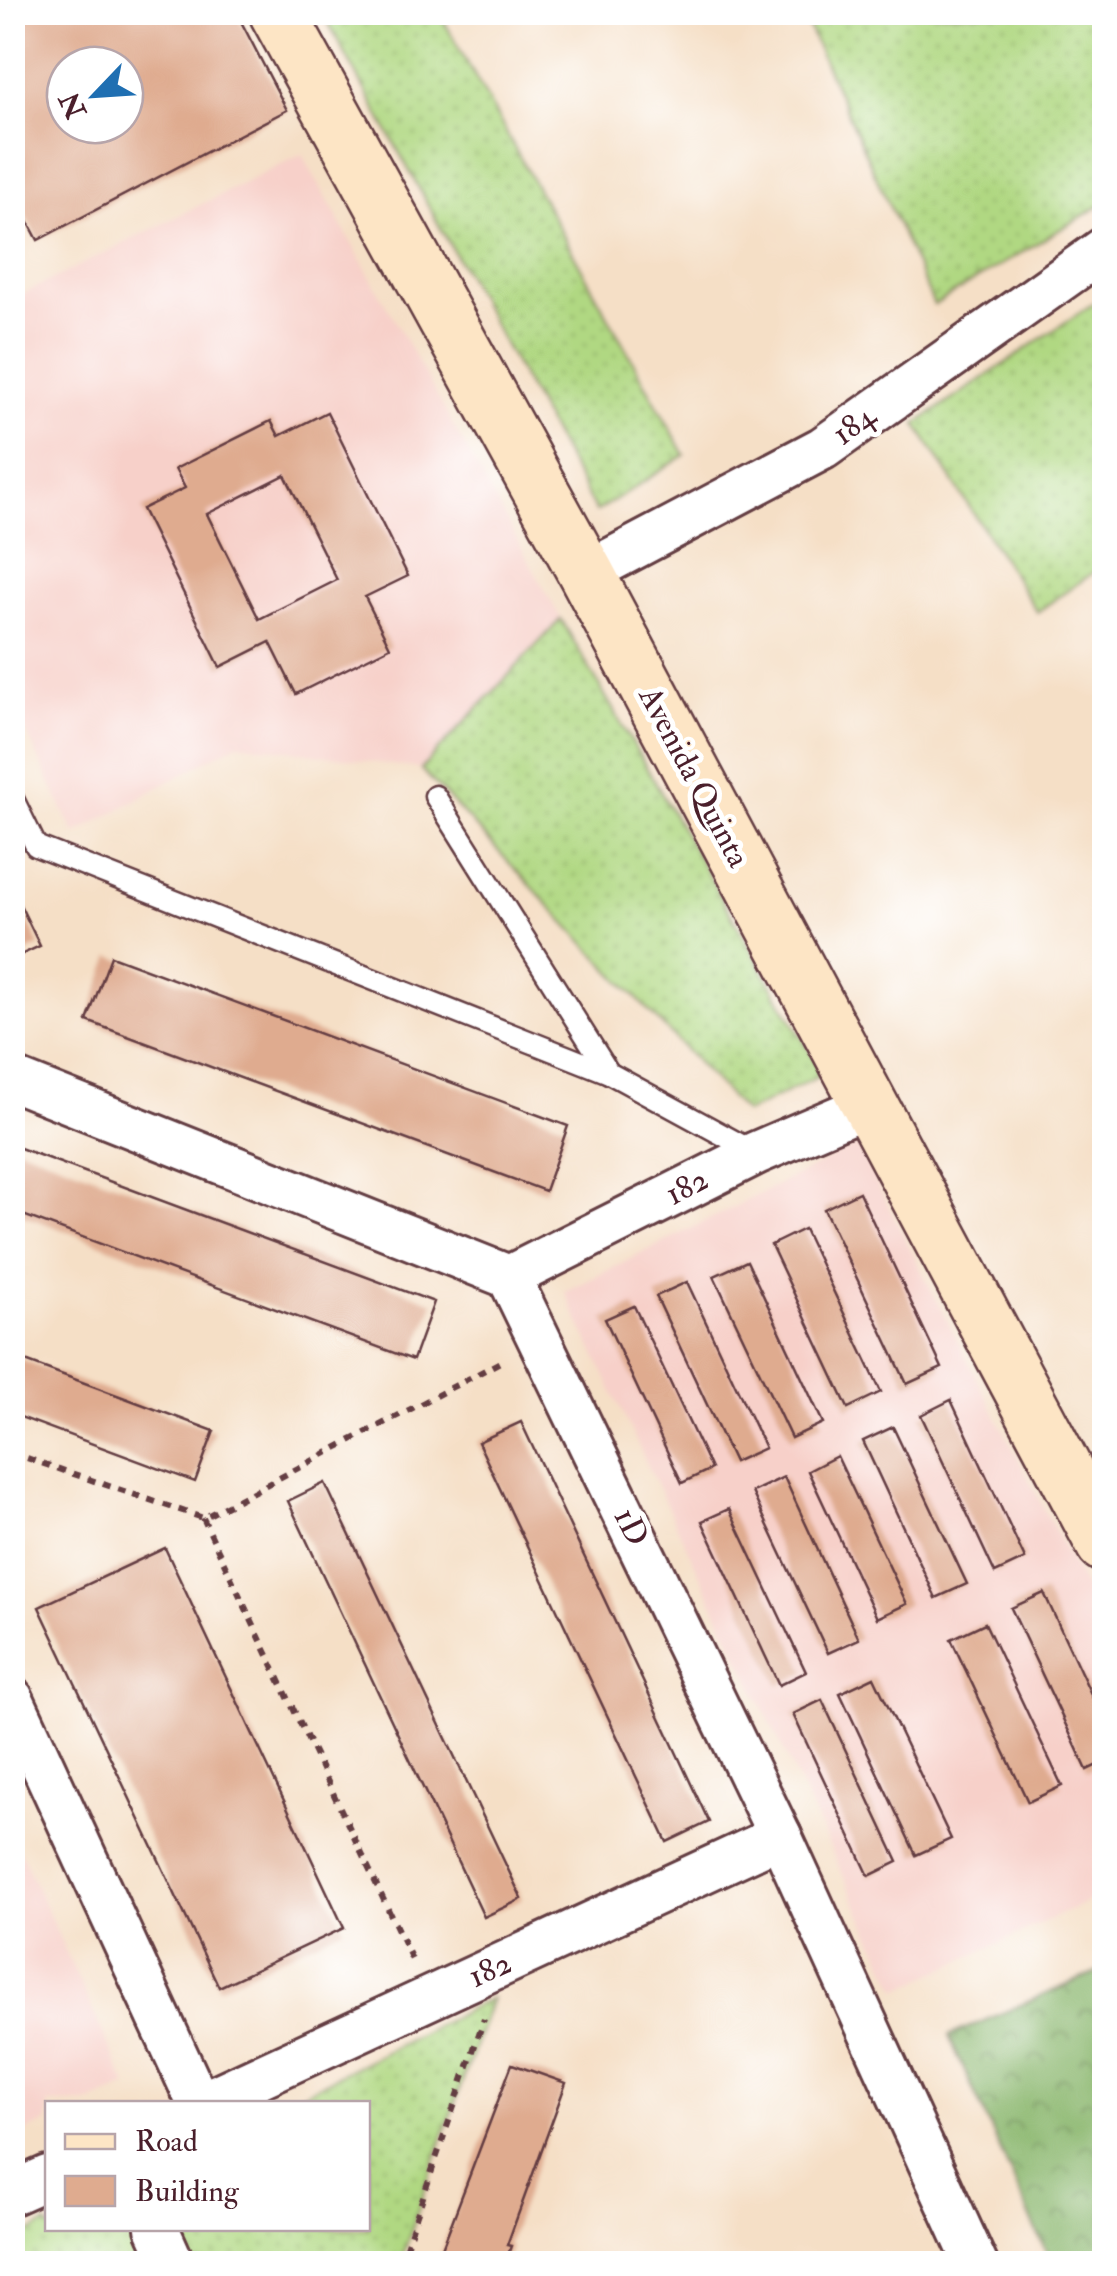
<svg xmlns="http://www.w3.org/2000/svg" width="1117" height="2276" viewBox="0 0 1117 2276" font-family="'IM FELL Double Pica',serif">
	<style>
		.built { fill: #f7d0c9 }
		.grass { fill: url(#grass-dots); stroke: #7d7c56; stroke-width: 2.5 }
		.forest { fill: url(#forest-crowns); stroke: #6b6c4e; stroke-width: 2.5 }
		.building { fill: #dfab8f; fill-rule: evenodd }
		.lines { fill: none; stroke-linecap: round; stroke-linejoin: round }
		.service-casing { stroke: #643c42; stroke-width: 25 }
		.minor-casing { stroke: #643c42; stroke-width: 48 }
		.secondary-casing { stroke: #643c42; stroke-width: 60 }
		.path { stroke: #643c42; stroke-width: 6; stroke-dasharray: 8 8; stroke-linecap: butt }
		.service { stroke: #fff; stroke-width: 20 }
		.minor { stroke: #fff; stroke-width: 42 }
		.secondary { stroke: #fde5c5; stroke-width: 55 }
		.labels { text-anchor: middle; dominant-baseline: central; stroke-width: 10; stroke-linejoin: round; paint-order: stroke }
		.street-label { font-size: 32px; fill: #4a1f2b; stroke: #fff }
	</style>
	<defs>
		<pattern id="grass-dots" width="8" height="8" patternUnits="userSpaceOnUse" patternTransform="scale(2.5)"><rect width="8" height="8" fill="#b0d882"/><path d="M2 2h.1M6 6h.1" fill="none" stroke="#99b970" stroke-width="1.8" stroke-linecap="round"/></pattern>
		<pattern id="forest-crowns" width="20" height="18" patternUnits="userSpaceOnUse" patternTransform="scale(2.5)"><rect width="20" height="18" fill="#8cb870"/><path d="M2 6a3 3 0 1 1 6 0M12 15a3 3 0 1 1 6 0" fill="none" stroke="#74955c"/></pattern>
	</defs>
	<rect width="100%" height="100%" fill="#fff"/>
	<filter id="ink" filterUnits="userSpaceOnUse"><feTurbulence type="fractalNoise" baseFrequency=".01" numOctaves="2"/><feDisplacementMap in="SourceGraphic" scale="20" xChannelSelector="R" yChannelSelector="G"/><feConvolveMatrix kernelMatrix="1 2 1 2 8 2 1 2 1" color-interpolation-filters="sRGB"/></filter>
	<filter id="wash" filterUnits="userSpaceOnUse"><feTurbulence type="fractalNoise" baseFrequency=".0048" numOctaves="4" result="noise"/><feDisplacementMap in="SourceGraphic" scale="40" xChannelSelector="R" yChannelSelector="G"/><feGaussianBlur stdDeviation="2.25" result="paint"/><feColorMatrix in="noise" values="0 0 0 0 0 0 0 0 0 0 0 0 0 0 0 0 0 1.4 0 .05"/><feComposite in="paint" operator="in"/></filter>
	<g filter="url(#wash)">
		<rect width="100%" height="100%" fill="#f5dfc6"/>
		<g class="built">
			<polygon points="302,154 561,619 421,769 238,743 75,834 13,704 13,299"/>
			<polygon points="857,1145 1104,1626 1104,1894 898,1990 565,1292"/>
			<polygon points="13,1836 127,2086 89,2103 48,2104 47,2122 13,2138"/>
		</g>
		<g class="grass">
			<polygon points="323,13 454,13 443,19 685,455 596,512"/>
			<polygon points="802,13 1104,13 1104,203 934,305"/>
			<polygon points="1104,296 1104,565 1037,612 916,424"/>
			<polygon points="561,619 823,1074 745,1113 421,769"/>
			<polygon points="491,1998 400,2263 13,2263 12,2242 47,2224 48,2228 368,2228 368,2104 284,2103"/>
		</g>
		<polygon class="forest" points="1104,1969 1104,2263 1051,2263 949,2036"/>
		<g id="blocks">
			<g class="building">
				<path d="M12 12H236L287 110 38 240 12 191ZM65 65H125V125H65Z"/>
				<path d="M327 412 408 576 365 597 390 647 296 694 270 642 220 667 142 509 185 488 175 469 271 421 279 436ZM285 475 337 580 259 619 207 514Z"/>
				<polygon points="12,888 40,946 12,959"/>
				<polygon points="111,956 568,1126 545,1191 87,1021"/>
				<polygon points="12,1145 434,1302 413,1360 12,1211"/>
				<polygon points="859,1192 942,1368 907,1384 824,1209"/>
				<polygon points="804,1229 881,1392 848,1408 771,1245"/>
				<polygon points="747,1261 823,1423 791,1438 714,1276"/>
				<polygon points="687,1282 765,1448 734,1462 656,1296"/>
				<polygon points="634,1306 711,1469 682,1483 605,1319"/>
				<polygon points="12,1356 214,1431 195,1482 12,1414"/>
				<polygon points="951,1400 1025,1559 995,1573 921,1415"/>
				<polygon points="521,1422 709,1822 667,1842 478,1442"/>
				<polygon points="893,1427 967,1584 936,1598 863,1441"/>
				<polygon points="837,1456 907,1604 877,1618 808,1471"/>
				<polygon points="784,1477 859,1639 828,1653 752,1492"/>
				<polygon points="325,1483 522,1899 484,1917 288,1501"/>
				<polygon points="729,1509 806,1672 779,1685 702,1521"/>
				<polygon points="165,1548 344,1928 219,1987 39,1607"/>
				<polygon points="1044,1593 1104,1722 1104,1762 1087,1770 1011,1608"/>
				<polygon points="985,1623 1062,1786 1028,1802 951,1639"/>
				<polygon points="874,1677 951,1839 916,1855 840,1693"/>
				<polygon points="822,1700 898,1862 869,1876 793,1714"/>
				<polygon points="512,2064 566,2083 507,2245 511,2246 505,2264 436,2264"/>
			</g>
		</g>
	</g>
	<g filter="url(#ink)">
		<use href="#blocks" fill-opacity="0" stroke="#643c42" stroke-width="2.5"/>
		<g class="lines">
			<defs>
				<g id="service">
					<polyline points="435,796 609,1073"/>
					<polyline points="12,797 36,846 609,1073 756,1153"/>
				</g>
				<g id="minor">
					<polyline points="586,573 823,448 1104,249"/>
					<polyline points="12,1079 509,1277 780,1836 976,2264"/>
					<polyline points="509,1277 756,1153 868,1105"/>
					<polyline points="12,1699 199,2104"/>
					<polyline points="200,2104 780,1836"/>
					<polyline points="12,2193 48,2177"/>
					<polyline points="157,2228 173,2264"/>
				</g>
				<polyline id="secondary" points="277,12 586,573 1104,1544"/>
			</defs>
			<use href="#service" class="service-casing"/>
			<use href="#minor" class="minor-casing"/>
			<use href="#secondary" class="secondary-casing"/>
			<g class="path">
				<polyline points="12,1453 203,1518 506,1359"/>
				<polyline points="203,1518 414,1964"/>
				<polyline points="400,2264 484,2019"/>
			</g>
			<use href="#service" class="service"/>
			<use href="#minor" class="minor"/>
			<use href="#secondary" class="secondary"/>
		</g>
	</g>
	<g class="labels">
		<g class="street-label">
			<text transform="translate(854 425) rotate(-36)">184</text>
			<text transform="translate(694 777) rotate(62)">Avenida Quinta</text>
			<text transform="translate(687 1187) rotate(-27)">182</text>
			<text transform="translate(631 1527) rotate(64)">1D</text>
			<text transform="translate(490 1970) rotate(-24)">182</text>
		</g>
	</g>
	<rect width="1117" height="2276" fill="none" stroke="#fff" stroke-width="50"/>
	<rect x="45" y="2101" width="325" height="130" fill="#ffffff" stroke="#b7a5aa" stroke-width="2.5"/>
	<rect x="65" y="2134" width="50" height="15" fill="#fde5c5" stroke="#b7a5aa" stroke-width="2.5"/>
	<text x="135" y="2151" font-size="30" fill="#4a1f2b">Road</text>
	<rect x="65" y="2176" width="50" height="30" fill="#dfab8f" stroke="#b7a5aa" stroke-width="2.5"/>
	<text x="135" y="2201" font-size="30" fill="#4a1f2b">Building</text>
	<g transform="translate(95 95) rotate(245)"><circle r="48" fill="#ffffff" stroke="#b7a5aa" stroke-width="2.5"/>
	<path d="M0-8L18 38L0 25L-18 38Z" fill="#1f6fb2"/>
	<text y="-15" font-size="28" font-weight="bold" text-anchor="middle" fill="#4a1f2b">N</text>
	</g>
</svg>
